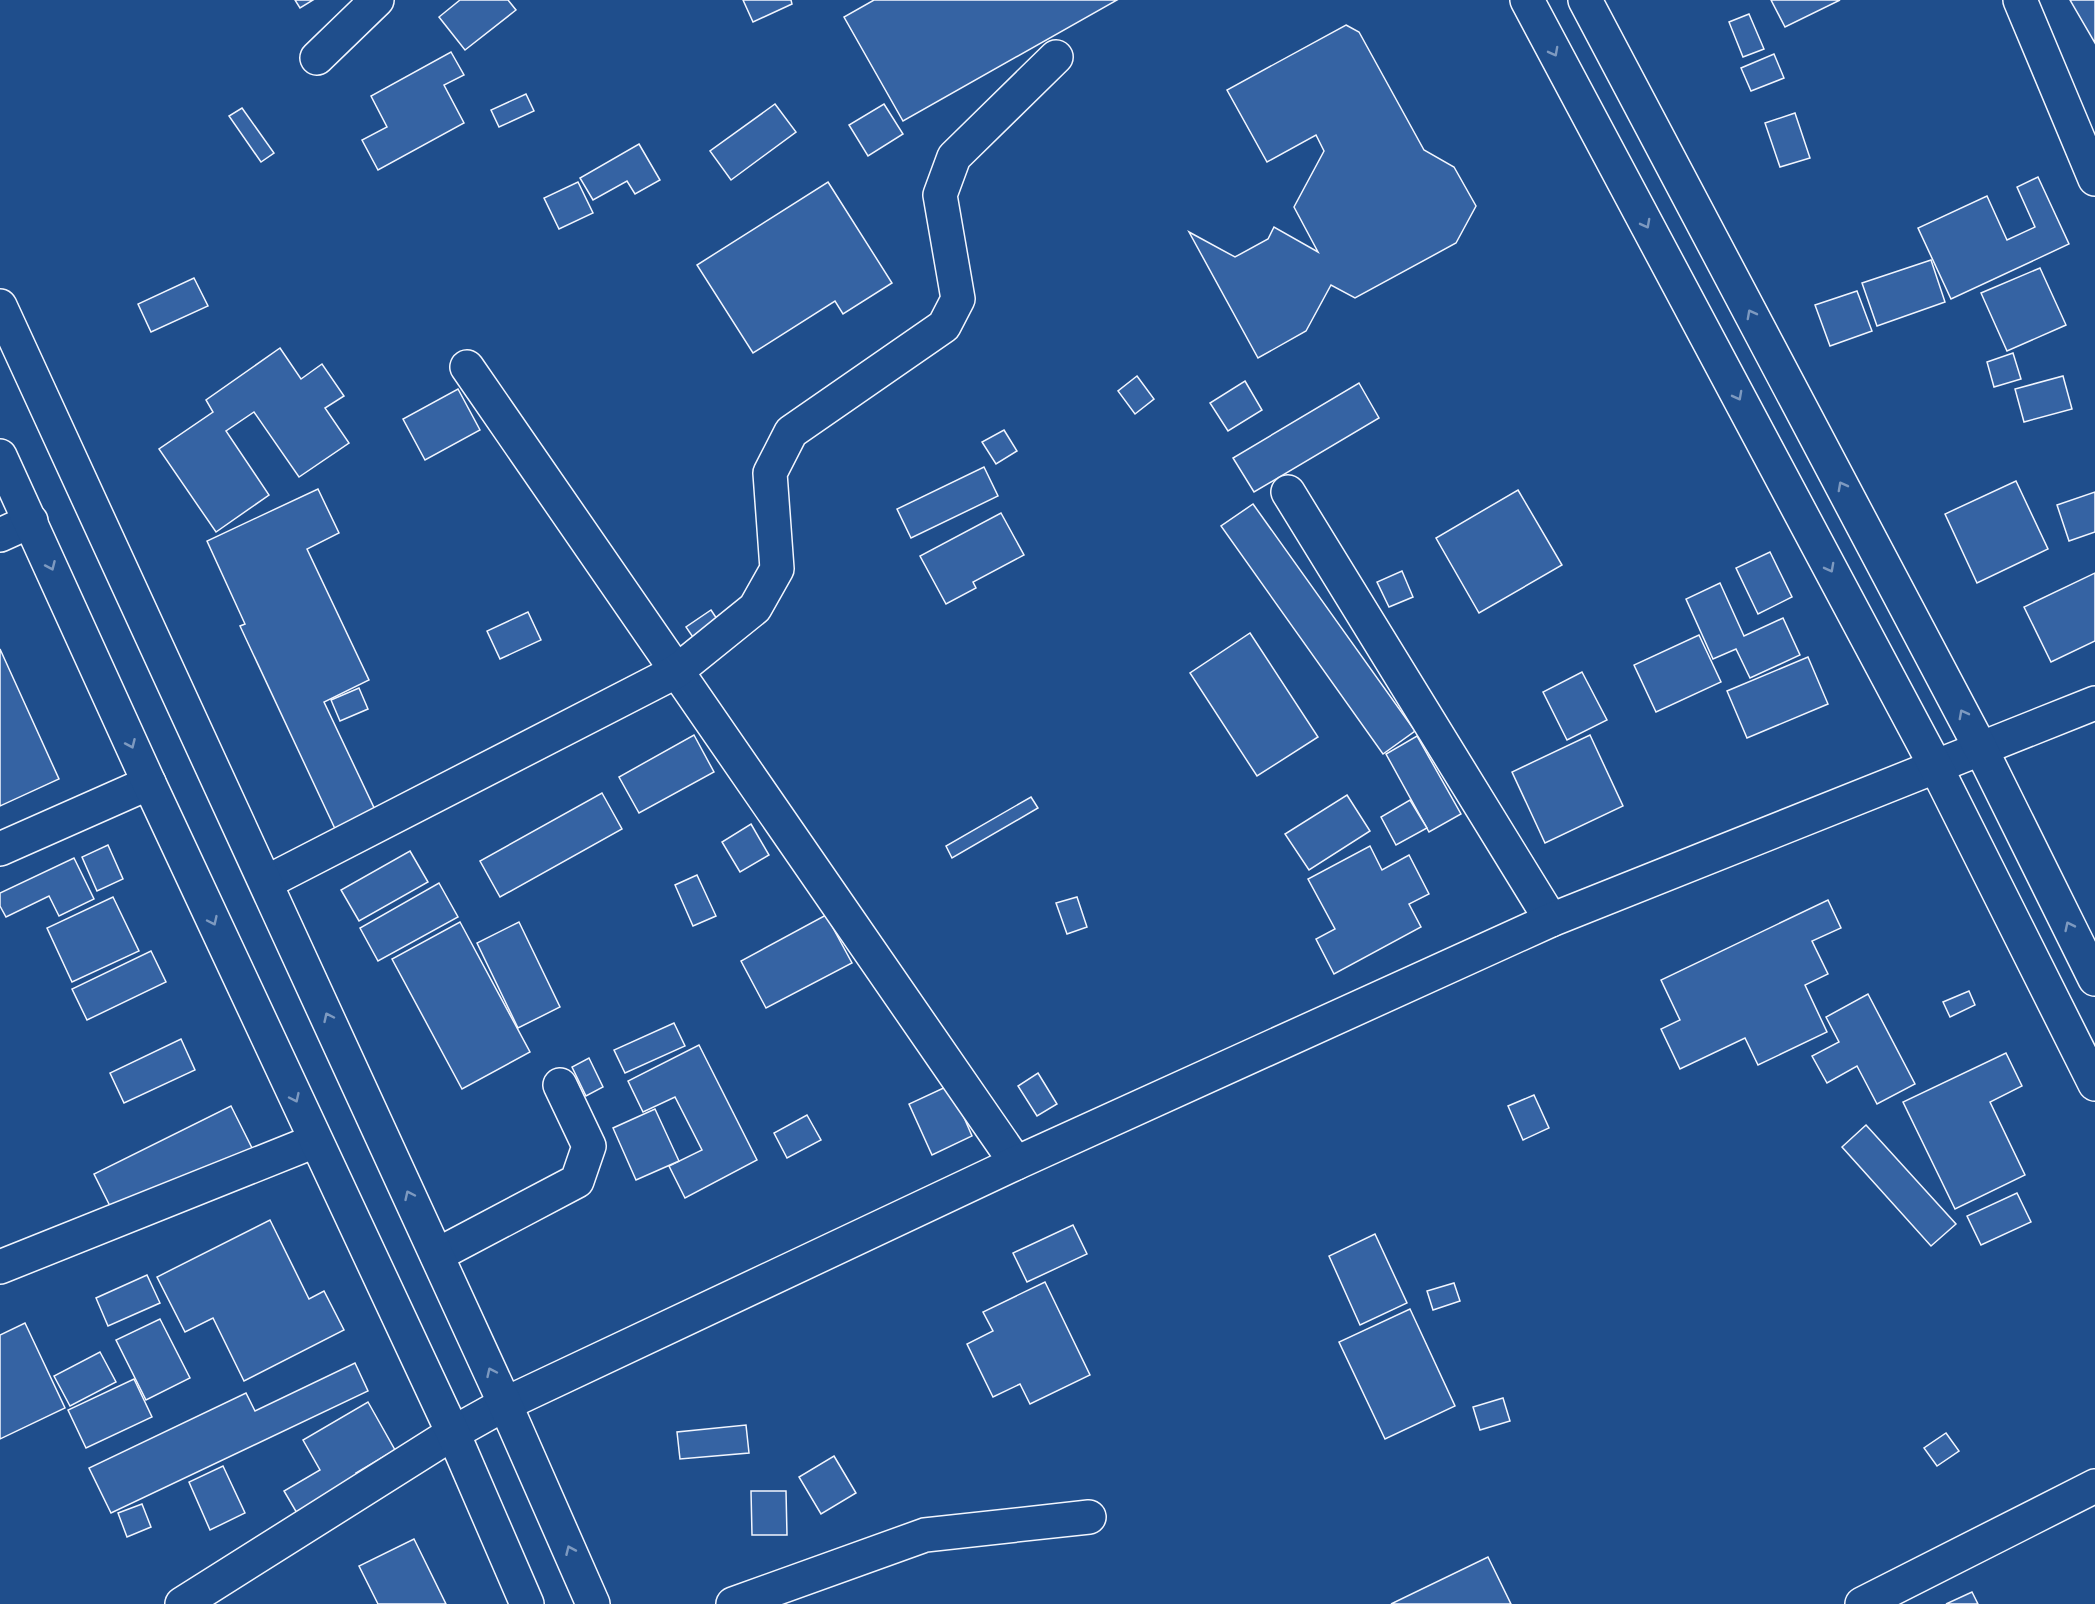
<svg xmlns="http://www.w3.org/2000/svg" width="2095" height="1604" viewBox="0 0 2095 1604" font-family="Figtree,sans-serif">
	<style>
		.building { fill: #3563a3; stroke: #f2f6ff; stroke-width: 1.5 }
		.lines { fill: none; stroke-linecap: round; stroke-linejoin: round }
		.minor-casing { stroke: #f2f6ff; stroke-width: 36 }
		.major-casing { stroke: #f2f6ff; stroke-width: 36 }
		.highway-casing { stroke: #f2f6ff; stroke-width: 36 }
		.minor { stroke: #1f4e8c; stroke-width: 33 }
		.major { stroke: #1f4e8c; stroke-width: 33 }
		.highway { stroke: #1f4e8c; stroke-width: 33 }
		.oneway { stroke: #7e9ac0 }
	</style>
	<rect width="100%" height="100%" fill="#1f4e8c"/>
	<g class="building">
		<polygon points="295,0 313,0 300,8"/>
		<polygon points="460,0 508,0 516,10 465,50 439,17"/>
		<polygon points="743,0 791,0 792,4 753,22"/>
		<polygon points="874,0 1117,0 903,121 844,17"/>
		<polygon points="1771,0 1840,0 1785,27"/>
		<polygon points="2070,0 2095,0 2095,43"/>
		<polygon points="1749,14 1764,49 1743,57 1729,22"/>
		<polygon points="1346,25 1359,32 1424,150 1454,167 1476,206 1456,243 1355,298 1331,285 1306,331 1258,358 1189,232 1235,257 1268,239 1274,227 1318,252 1294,207 1324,151 1316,135 1267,162 1227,90"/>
		<polygon points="451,52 464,75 444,85 464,123 378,170 362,140 387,127 371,96"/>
		<polygon points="1774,54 1784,78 1751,91 1741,68"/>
		<polygon points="526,94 534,111 499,127 491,110"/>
		<polygon points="775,104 796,132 731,180 710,151"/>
		<polygon points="884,104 903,134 868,156 849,125"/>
		<polygon points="242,108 274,153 261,162 229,116"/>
		<polygon points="1795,113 1810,158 1780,167 1765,123"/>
		<polygon points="639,144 660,180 635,194 627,181 593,200 580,178"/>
		<polygon points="2038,177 2069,244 1951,299 1918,228 1987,196 2007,240 2035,227 2017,187"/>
		<polygon points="578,182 593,213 559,229 544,198"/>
		<polygon points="828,182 892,283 843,314 835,301 753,353 697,265"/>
		<polygon points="1931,260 1945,302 1877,326 1862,283"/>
		<polygon points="2040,268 2066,325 2007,351 1981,293"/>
		<polygon points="194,278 208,306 151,332 138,304"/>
		<polygon points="1857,291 1872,331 1830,346 1815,305"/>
		<polygon points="280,348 301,379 322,364 344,396 325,408 349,443 299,477 254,412 226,431 269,495 216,532 159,449 213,412 206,400"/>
		<polygon points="2013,353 2021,379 1994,387 1987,362"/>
		<polygon points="1137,376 1154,399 1135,414 1118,391"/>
		<polygon points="2063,376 2072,409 2024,422 2015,389"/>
		<polygon points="1245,381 1262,410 1228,431 1210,403"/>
		<polygon points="1359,383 1379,418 1254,492 1233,458"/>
		<polygon points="458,389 480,430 425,460 403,419"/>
		<polygon points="1004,430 1017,451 996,464 982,442"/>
		<polygon points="984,467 998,496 911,538 897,509"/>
		<polygon points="2016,481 2048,549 1977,583 1945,514"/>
		<polygon points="318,489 339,533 307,549 369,680 324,702 377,814 337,833 240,626 245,624 207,541"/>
		<polygon points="1518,490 1562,565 1479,613 1436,538"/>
		<polygon points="2095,492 2095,532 2069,541 2057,505"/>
		<polygon points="1253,504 1415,731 1383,754 1221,526"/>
		<polygon points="1001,513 1024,555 973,582 976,588 946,604 920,556"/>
		<polygon points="1770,552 1792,597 1758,614 1736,568"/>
		<polygon points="1402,571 1413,597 1389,607 1377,582"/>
		<polygon points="2095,573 2095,641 2051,662 2024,607"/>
		<polygon points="1720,583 1744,636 1783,618 1800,655 1750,678 1736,649 1713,659 1686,599"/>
		<polygon points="711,610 727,634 703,652 686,627"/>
		<polygon points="528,612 541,640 500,659 487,631"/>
		<polygon points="1250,633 1318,737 1257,776 1190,673"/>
		<polygon points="1699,635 1721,682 1656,712 1634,665"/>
		<polygon points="0,649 59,779 0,806"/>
		<polygon points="1808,657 1828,704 1747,738 1727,691"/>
		<polygon points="1582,672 1607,720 1567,740 1543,692"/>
		<polygon points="359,688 368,709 340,721 331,700"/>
		<polygon points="694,735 714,772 639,813 619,777"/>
		<polygon points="1590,735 1623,806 1545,843 1512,772"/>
		<polygon points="1417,736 1461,814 1429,832 1386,754"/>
		<polygon points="602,793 622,829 500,897 480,861"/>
		<polygon points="1347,795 1370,831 1309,870 1285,834"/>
		<polygon points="1031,797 1038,808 952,858 946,846"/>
		<polygon points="1410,800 1427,828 1396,845 1381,817"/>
		<polygon points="751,824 769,855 740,872 722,842"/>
		<polygon points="108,845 123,879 97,891 82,857"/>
		<polygon points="1370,846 1382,870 1409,855 1429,894 1409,904 1421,927 1334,974 1316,939 1335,929 1308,879"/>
		<polygon points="410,851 428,882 359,921 341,890"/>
		<polygon points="74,858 94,899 59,916 49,896 6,917 0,906 0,893"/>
		<polygon points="697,875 716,916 693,926 675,885"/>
		<polygon points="439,883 458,917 378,961 360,928"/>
		<polygon points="113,897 139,951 72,982 47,928"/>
		<polygon points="1077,897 1087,927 1067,934 1056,903"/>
		<polygon points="1828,900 1841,928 1812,941 1828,974 1805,985 1827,1032 1758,1065 1745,1038 1680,1069 1661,1029 1680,1020 1661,980"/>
		<polygon points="826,915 852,963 766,1008 741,961"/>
		<polygon points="460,922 530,1052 462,1089 392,959"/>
		<polygon points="519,922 560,1007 518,1028 477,943"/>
		<polygon points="151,951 166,982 87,1020 72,989"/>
		<polygon points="1969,991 1975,1005 1950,1017 1943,1002"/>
		<polygon points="1868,994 1915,1084 1877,1104 1857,1066 1827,1083 1812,1056 1839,1042 1826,1017"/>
		<polygon points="674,1023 685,1046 625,1073 614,1050"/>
		<polygon points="181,1039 195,1070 124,1103 110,1073"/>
		<polygon points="699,1045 757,1160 685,1198 669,1166 702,1150 675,1097 643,1112 628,1081"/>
		<polygon points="2006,1053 2022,1086 1990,1102 2025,1175 1955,1209 1903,1102"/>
		<polygon points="589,1058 603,1087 586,1096 572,1067"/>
		<polygon points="1038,1073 1057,1104 1037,1116 1018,1086"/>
		<polygon points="950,1085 972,1136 932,1155 909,1104"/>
		<polygon points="1534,1095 1549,1128 1523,1140 1508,1106"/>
		<polygon points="231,1106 256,1156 119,1224 94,1174"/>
		<polygon points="655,1109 679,1161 636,1180 613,1128"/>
		<polygon points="807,1115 821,1140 787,1158 774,1133"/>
		<polygon points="1866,1125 1956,1224 1931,1246 1842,1147"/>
		<polygon points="2017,1193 2031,1222 1981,1245 1967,1216"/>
		<polygon points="270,1220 309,1299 324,1291 344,1330 244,1381 213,1318 185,1332 157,1277"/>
		<polygon points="1073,1225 1087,1254 1027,1282 1013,1253"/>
		<polygon points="1375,1234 1407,1303 1360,1325 1329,1256"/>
		<polygon points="147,1275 160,1303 108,1326 96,1298"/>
		<polygon points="1045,1282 1090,1375 1030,1404 1020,1384 993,1397 967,1344 993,1331 983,1312"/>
		<polygon points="1454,1283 1460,1301 1433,1310 1427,1291"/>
		<polygon points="1410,1309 1455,1406 1385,1439 1339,1342"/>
		<polygon points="160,1319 190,1378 146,1400 116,1340"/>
		<polygon points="25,1323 65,1408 0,1439 0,1335"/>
		<polygon points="100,1352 116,1382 70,1406 54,1376"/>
		<polygon points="355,1363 368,1391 111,1513 89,1468 246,1393 255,1411"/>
		<polygon points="134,1379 152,1417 86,1448 68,1410"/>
		<polygon points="1503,1398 1510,1421 1480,1430 1473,1407"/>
		<polygon points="368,1402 395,1450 356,1473 363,1484 301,1520 284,1491 320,1470 303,1440"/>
		<polygon points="746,1425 749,1453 680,1459 677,1432"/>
		<polygon points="1946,1433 1959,1451 1937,1466 1924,1448"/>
		<polygon points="834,1456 856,1493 821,1514 799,1477"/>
		<polygon points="223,1466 245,1513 210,1530 189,1482"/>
		<polygon points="751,1491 786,1491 787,1535 752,1535"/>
		<polygon points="142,1504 151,1527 127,1537 118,1513"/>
		<polygon points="414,1539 446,1604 378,1604 359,1566"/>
		<polygon points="1488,1557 1511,1604 1391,1604"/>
		<polygon points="1972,1592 1978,1604 1946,1604"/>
	</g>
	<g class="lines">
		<defs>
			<g id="minor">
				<polyline points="2020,0 2095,179"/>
				<polyline points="317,58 377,0"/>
				<polyline points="467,367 1016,1163"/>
				<polyline points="1288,492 1551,920"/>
				<polyline points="0,535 31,521"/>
				<polyline points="0,849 149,783"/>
				<polyline points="267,882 677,671 755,608 777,569 770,473 791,432 944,326 958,299 940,195 954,157 1056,57"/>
				<polyline points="437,1255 577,1181 589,1146 560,1085"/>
				<polyline points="0,1267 315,1141"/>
				<polyline points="182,1604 453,1433 505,1404 1016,1163 1551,920 2095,703"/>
				<polyline points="733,1604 925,1535 1089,1517"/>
				<polyline points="1862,1604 2095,1486"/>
			</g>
			<g id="major">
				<polyline points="1527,0 1936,767 2095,1084"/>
				<polyline points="1585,0 1981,749 2095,979"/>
			</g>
			<g id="highway">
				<polyline points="0,306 505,1404 593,1604"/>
				<polyline points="0,456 149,783 453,1433 527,1604"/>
			</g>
		</defs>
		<use href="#minor" class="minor-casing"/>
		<use href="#major" class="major-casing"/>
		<use href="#highway" class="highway-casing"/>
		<use href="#minor" class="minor"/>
		<use href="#major" class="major"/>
		<use href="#highway" class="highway"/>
	</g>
	<defs><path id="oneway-chevron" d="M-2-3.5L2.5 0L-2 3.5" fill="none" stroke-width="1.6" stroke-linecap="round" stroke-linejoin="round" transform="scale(1.5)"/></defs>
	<g class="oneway">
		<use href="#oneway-chevron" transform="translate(1554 52) rotate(62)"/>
		<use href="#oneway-chevron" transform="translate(1646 224) rotate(62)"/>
		<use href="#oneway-chevron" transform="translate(1751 314) rotate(-118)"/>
		<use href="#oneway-chevron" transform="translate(1738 396) rotate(62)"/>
		<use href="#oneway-chevron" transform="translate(1842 486) rotate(-118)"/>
		<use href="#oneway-chevron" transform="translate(51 566) rotate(66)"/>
		<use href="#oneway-chevron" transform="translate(1830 568) rotate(62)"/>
		<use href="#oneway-chevron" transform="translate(1963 714) rotate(-118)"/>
		<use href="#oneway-chevron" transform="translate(131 744) rotate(66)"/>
		<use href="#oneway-chevron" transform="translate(213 921) rotate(65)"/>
		<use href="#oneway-chevron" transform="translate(2069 926) rotate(-116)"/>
		<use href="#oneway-chevron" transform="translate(328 1017) rotate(-115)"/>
		<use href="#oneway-chevron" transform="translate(295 1098) rotate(65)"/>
		<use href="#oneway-chevron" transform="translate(409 1195) rotate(-115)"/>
		<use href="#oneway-chevron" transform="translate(491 1372) rotate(-115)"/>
		<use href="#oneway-chevron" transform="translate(570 1550) rotate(-114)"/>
	</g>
</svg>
